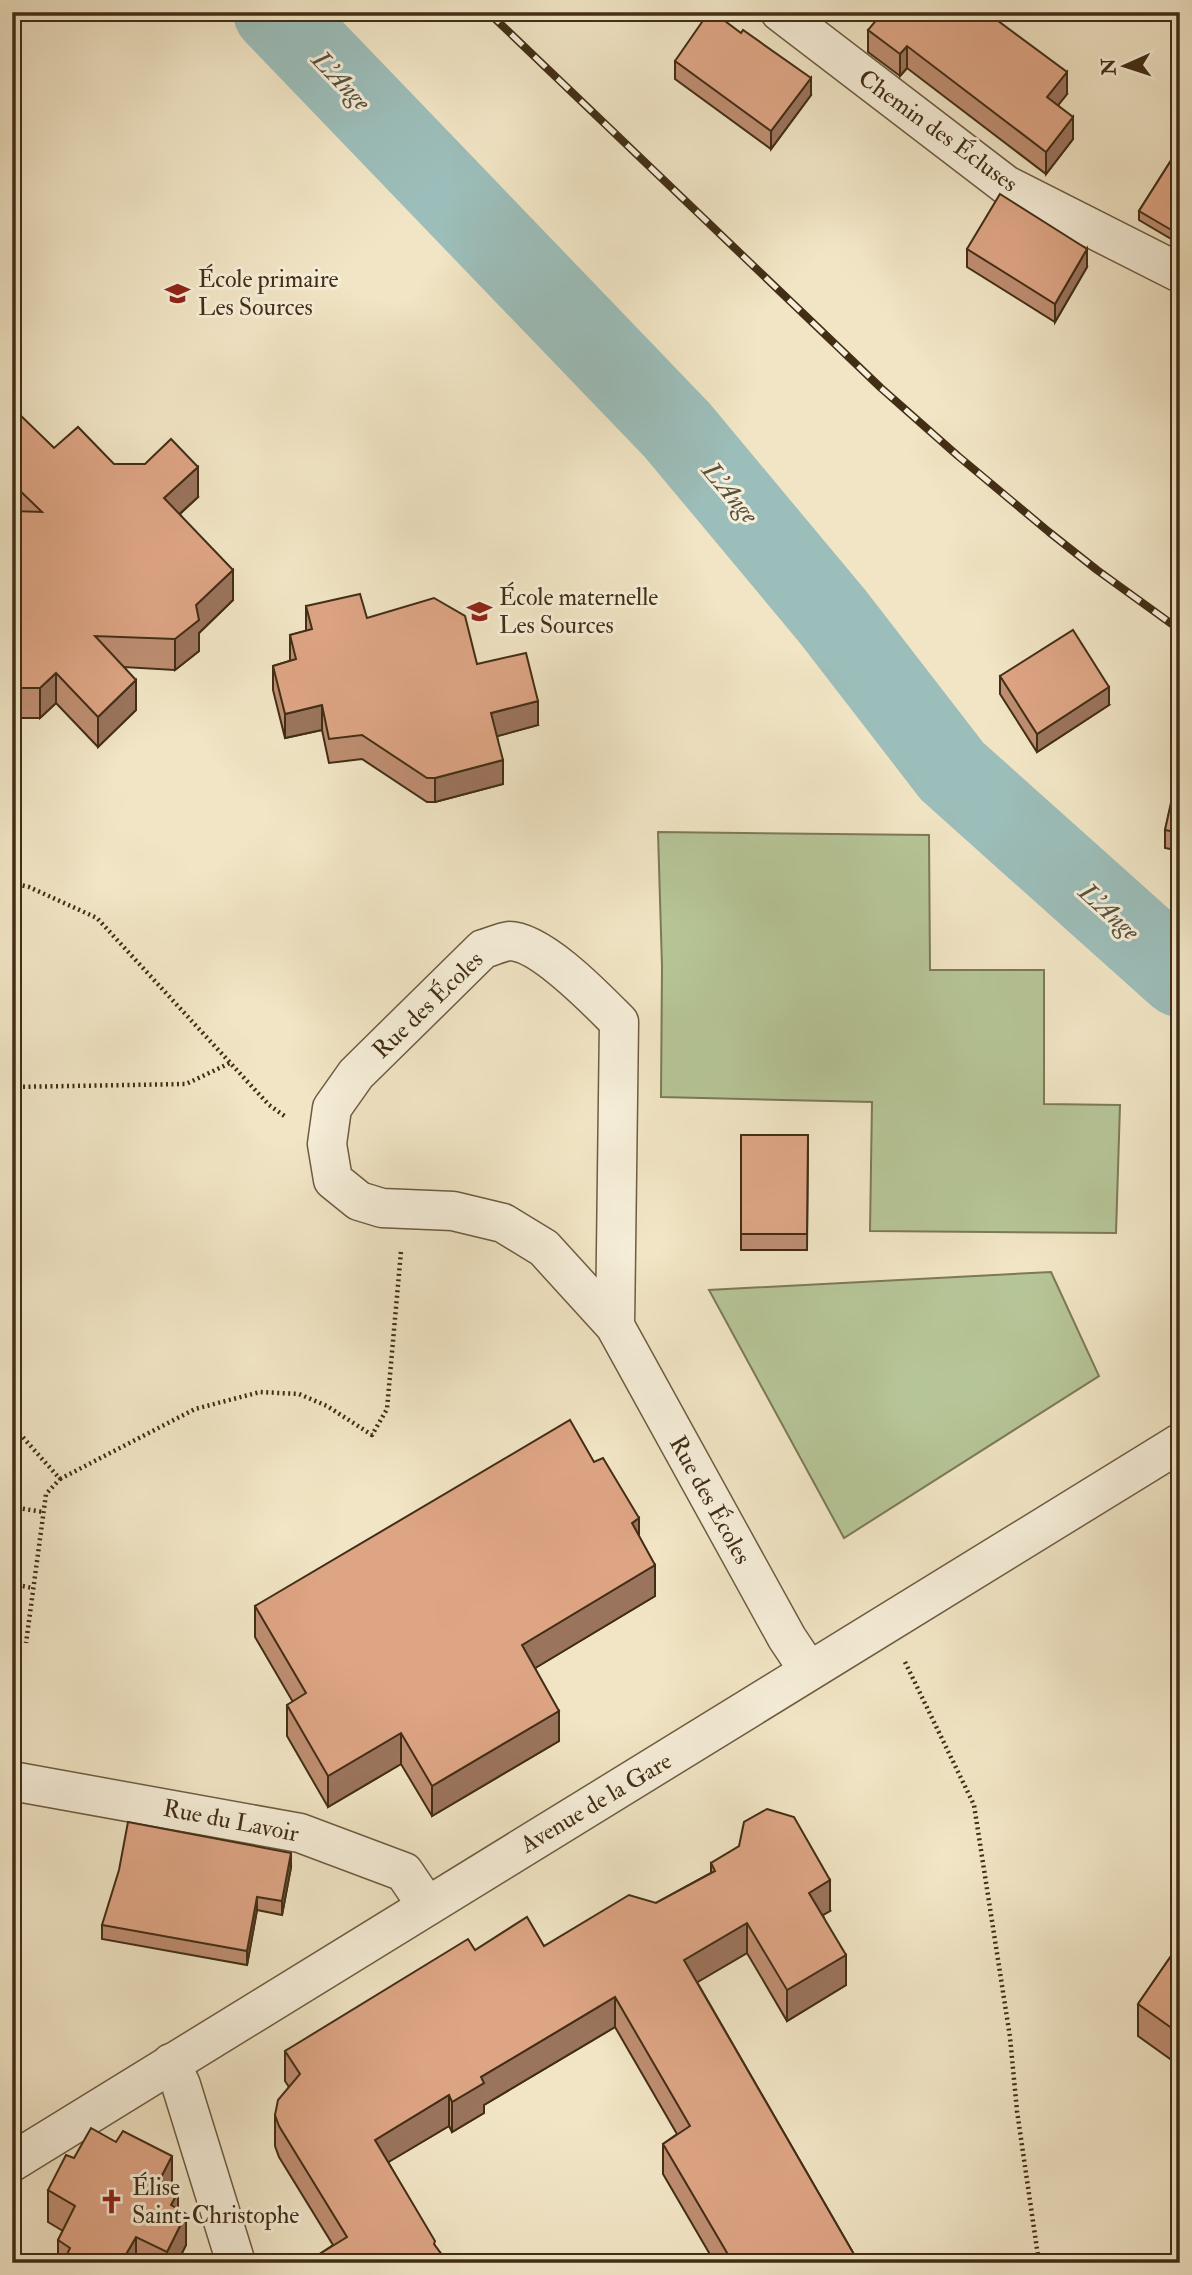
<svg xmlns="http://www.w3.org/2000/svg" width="1192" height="2275" viewBox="0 0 1192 2275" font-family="'IM FELL Double Pica',serif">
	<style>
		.grass { fill: #b6c597; stroke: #7c7a56; stroke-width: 2 }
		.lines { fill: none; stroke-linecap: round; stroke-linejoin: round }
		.river { stroke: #9cbeba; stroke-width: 84 }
		.minor-casing { stroke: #6e5c41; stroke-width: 41 }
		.path { stroke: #422e15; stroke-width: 4.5; stroke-dasharray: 2 3.5; stroke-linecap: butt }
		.minor { stroke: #f6eed9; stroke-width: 38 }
		.rail-casing { stroke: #422e15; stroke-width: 8 }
		.rail { stroke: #f6eed9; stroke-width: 5; stroke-dasharray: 16; stroke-linecap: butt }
		.wall { fill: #bf8e72; stroke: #422e15; stroke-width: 2 }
		.shaded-wall { fill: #9b745d; stroke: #422e15; stroke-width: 2 }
		.building { fill: #dea585; stroke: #422e15; stroke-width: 2 }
		.labels { text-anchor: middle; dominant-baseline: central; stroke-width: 6; stroke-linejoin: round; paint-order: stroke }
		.street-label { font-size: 24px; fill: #422e15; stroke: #f6eed9 }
		.poi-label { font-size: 24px; fill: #422e15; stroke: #f6eed9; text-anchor: start }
		.water-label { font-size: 26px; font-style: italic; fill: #58523e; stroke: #f6eed9 }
	</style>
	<rect width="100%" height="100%" fill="#f1e5c5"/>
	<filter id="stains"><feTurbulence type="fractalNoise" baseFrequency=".00286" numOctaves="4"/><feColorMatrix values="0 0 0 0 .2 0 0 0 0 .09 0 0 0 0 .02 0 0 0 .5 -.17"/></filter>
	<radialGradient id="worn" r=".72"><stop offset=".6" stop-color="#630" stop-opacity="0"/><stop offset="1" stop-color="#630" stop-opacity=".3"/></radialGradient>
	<g class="grass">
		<polygon points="658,832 929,835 930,970 1044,970 1044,1104 1120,1105 1116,1233 870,1231 872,1102 661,1097 662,967"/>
		<polygon points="1051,1272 1099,1376 844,1538 709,1290"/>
	</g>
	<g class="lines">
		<polyline class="river" points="275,12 677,430 833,617 952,771 1180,975"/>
		<defs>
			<g id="minor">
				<polyline points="780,12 1006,185 1180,273"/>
				<path d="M615 1326 619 1022C597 1000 541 941 509 941 501 942 491 947 483 949L356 1074 332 1108 327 1144 333 1180 359 1201 382 1208 453 1211 503 1223 544 1248 615 1326 787 1638 809 1671"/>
				<polyline points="12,1781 300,1833 404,1872 427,1906"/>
				<polyline points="171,2063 181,2085 236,2263"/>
				<polyline points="12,2162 1180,1443"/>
			</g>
		</defs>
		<use href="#minor" class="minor-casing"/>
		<g class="path">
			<polyline points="12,883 29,887 97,918 269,1105 286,1117"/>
			<polyline points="12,1087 186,1084 230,1063"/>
			<polyline points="12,1425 60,1479 46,1494 26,1643"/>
			<polyline points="60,1479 195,1409 260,1392 299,1394 327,1406 372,1435 387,1409 401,1251"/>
			<polyline points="12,1507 43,1512"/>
			<polyline points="12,1584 33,1588"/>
			<polyline points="905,1662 974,1805 1010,2037 1017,2111 1039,2263"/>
		</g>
		<use href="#minor" class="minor"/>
		<defs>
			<polyline id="rail" points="488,12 881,388 958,456 1049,532 1097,570 1180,630"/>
		</defs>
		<use href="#rail" class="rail-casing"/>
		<use href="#rail" class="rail"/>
	</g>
	<g class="wall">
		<polygon points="868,30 1067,94 1058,105 1073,139 1046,174 907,68 900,76 868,52"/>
		<polygon points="675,61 811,95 771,149 675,79"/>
		<polygon points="1177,151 1173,240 1139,220 1139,211"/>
		<polygon points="967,249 1087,267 1055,322 967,267"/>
		<polygon points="12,409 54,448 114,464 198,497 180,514 233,600 199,633 199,651 175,670 124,667 136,710 98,747 56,703 40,718 19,718 12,711"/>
		<polygon points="306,606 367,618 477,664 538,725 497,736 503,784 435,802 427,802 362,759 329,763 322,730 285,738 273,690 273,666 290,661 290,635 306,631"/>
		<polygon points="1000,676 1109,705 1037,752 1000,694"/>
		<polygon points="1180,766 1180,851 1165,848 1165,830"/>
		<polygon points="741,1135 808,1135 807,1250 741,1250"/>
		<polygon points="594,1462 639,1537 655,1596 535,1668 559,1741 432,1816 401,1764 328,1807 287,1736 287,1705 293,1702 255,1637 255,1606"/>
		<polygon points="711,1863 830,1911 823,1915 846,1985 787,2021 747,1953 697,1982 859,2263 715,2263 663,2174 663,2144 677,2134 615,2027 484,2105 484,2113 452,2132 449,2126 388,2162 435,2246 448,2263 318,2263 318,2255 333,2245 279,2157 275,2146 275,2115 289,2087 285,2081 285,2051 475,1950 544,1946 656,1903 711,1873"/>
		<polygon points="291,1867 282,1915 257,1910 247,1965 102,1939 102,1925"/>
		<polygon points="1180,1943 1180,2066 1138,2036 1138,2004"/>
		<polygon points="172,2188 186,2245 177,2263 58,2263 58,2240 63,2231 48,2222 48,2190"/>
	</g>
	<g class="shaded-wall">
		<polygon points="907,46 907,68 900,76 900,54"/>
		<polygon points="1067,72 1067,94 1047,119 1047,97"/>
		<polygon points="811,78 811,95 771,149 771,131"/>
		<polygon points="1073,117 1073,139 1046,174 1046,152"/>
		<polygon points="1180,219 1180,229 1173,240 1173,231"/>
		<polygon points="1087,249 1087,267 1055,322 1055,304"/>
		<polygon points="198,467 198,497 164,528 164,498"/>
		<polygon points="233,570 233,600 199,633 199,651 175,670 175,639 196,605"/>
		<polygon points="56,673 56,703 40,718 40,688"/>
		<polygon points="136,680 136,710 98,747 98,717"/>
		<polygon points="1109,687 1109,705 1037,752 1037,734"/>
		<polygon points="538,701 538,725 491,738 491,713"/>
		<polygon points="322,705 322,730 285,738 285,714"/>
		<polygon points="503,760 503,784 435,802 435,778"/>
		<polygon points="639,1518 639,1549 632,1523"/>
		<polygon points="655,1565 655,1596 522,1676 522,1645"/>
		<polygon points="559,1711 559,1741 432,1816 432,1786"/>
		<polygon points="401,1733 401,1764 328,1807 328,1776"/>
		<polygon points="291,1853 291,1867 282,1915 282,1901"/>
		<polygon points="830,1880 830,1911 809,1923 809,1893"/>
		<polygon points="257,1897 257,1910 247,1965 247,1951"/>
		<polygon points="747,1923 747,1953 684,1990 684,1960"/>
		<polygon points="846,1955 846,1985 787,2021 787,1990"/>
		<polygon points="615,1997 615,2027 484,2105 484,2113 452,2132 452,2102 481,2077"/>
		<polygon points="449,2095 449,2126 375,2170 375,2140"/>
		<polygon points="172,2156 172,2188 159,2181"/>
		<polygon points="178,2192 178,2223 171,2205"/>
		<polygon points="186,2214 186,2245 177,2263 167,2263 167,2252"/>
		<polygon points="136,2237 136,2263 121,2263"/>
	</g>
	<g class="building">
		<polygon points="709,12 713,12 741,33 743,30 811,78 771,131 675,61"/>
		<polygon points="883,12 986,12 1067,72 1047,97 1073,117 1046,152 907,46 900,54 868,30"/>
		<polygon points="1177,151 1180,152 1180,219 1173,231 1139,211"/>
		<polygon points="1000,194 1087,249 1055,304 967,249"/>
		<polygon points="12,409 14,409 54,448 78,427 114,464 145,464 171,439 198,467 164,498 233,570 196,605 199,620 175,639 95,636 136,680 98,717 56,673 40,688 19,688 12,681 12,511 42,512 12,483"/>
		<polygon points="360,594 367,618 434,598 465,616 477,664 526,653 538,701 491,713 503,760 435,778 427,778 362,735 329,739 322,705 285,714 273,666 296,659 290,635 312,629 306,606"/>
		<polygon points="1073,630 1109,687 1037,734 1000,676"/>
		<polygon points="1179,766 1180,766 1180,833 1165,830"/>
		<polygon points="741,1135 808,1135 807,1234 741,1234"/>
		<polygon points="570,1420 594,1462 603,1458 639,1518 632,1523 655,1565 522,1645 559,1711 432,1786 401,1733 328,1776 287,1705 306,1693 255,1606"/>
		<polygon points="767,1809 794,1817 830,1880 809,1893 846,1955 787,1990 747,1923 684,1960 859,2263 733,2263 663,2144 690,2126 615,1997 481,2077 484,2083 452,2102 449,2095 375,2140 435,2241 434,2244 448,2263 322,2263 318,2255 347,2237 279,2126 275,2115 278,2100 300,2074 285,2051 468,1939 475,1950 527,1917 544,1946 629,1895 656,1903 715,1871 711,1863 739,1846 744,1822"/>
		<polygon points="128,1822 291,1853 282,1901 257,1897 247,1951 102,1925 119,1870"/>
		<polygon points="1180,1943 1180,2034 1138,2004"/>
		<polygon points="91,2128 116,2142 123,2131 172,2156 159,2181 178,2192 171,2205 186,2214 167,2252 136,2237 121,2263 63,2263 70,2248 58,2240 75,2206 48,2190 66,2155 74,2158"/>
	</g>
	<defs>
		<symbol id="school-bare" viewBox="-9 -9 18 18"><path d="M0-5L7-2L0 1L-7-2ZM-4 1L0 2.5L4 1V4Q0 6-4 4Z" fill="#8f2418" stroke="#f6eed9" stroke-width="2.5" paint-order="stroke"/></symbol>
		<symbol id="church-bare" viewBox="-9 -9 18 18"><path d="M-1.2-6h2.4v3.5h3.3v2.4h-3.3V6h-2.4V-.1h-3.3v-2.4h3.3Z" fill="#8f2418" stroke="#f6eed9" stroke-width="2.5" paint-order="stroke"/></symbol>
	</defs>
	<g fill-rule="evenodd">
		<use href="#school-bare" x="160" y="276" width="35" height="35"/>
		<use href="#school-bare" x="462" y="594" width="35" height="35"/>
		<use href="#church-bare" x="94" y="2184" width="35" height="35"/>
	</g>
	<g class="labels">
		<g class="street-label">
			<text transform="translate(938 131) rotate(36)">Chemin des Écluses</text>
			<text transform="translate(428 1005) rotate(-44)">Rue des Écoles</text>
			<text transform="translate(710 1500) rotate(61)">Rue des Écoles</text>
			<text transform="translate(596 1803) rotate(-31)">Avenue de la Gare</text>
			<text transform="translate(231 1821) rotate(11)">Rue du Lavoir</text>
		</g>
		<g class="poi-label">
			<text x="198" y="279">École primaire<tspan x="198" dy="28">Les Sources</tspan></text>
			<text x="499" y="597">École maternelle<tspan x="499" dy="28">Les Sources</tspan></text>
			<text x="132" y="2187">Élise<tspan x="132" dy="28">Saint-Christophe</tspan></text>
		</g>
		<g class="water-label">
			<text transform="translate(341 81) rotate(46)">L'Ange</text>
			<text transform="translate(730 493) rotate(50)">L'Ange</text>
			<text transform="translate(1109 912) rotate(42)">L'Ange</text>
		</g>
	</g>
	<rect width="1192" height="2275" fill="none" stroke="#f1e5c5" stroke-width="42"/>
	<rect x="14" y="14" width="1164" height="2247" fill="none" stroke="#422e15" stroke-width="3.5"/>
	<rect x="21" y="21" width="1150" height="2233" fill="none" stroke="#422e15" stroke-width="2"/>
	<g transform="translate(1125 66) rotate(267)" stroke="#f6eed9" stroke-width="5" paint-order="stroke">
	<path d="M0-5L12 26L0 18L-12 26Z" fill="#422e15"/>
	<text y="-10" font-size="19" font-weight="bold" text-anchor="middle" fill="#422e15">N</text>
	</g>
	<rect width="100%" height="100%" filter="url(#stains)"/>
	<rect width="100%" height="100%" fill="url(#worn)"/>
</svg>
